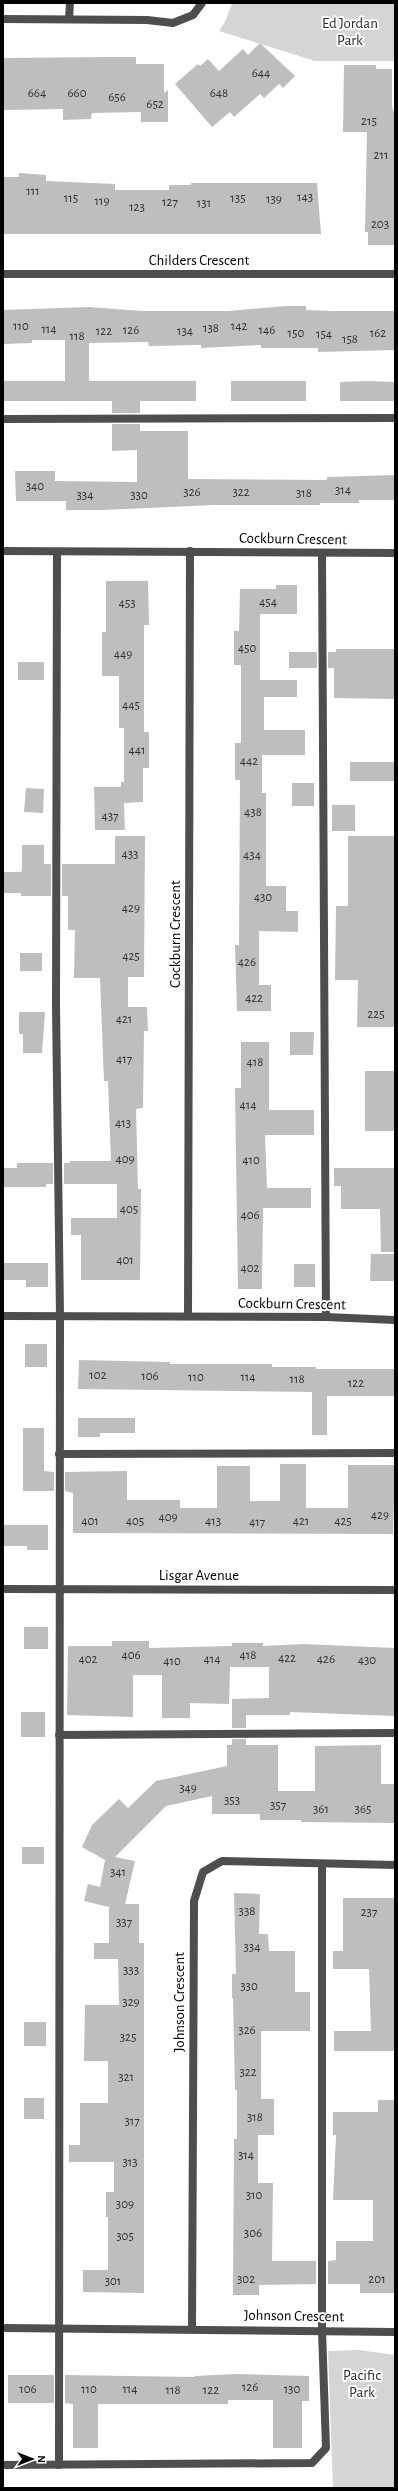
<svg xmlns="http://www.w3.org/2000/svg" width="398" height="2491" viewBox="0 0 398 2491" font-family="'Alegreya Sans',sans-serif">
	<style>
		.green { fill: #d5d5d5 }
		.building { fill: #bebebe }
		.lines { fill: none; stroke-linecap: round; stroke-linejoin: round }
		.service { stroke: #4e4e4e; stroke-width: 8 }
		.minor { stroke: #4e4e4e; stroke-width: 8 }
		.labels { text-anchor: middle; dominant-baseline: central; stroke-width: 4; stroke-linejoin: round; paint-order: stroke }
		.number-label { font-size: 13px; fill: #303030 }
		.park-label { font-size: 15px; fill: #2c2c2c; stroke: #fff }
		.street-label { font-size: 15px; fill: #000; stroke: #fff }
	</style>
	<rect width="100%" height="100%" fill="#fff"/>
	<g class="green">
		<polygon points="232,3 395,3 395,61 315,61 219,31 225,22"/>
		<polygon points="359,2350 395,2355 395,2488 333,2488 328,2351"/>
	</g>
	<g class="building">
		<polygon points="260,43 295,76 283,88 279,84 264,98 260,94 234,117 230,112 212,127 175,84 198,64 200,66 208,59 219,71 243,49 248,55"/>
		<polygon points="111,57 136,57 136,64 164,64 164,93 168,90 168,122 141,122 141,112 92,113 91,119 63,120 63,109 3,110 3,58"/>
		<polygon points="344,65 376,65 376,69 392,69 392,105 393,111 395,111 395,245 368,245 368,232 365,232 367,132 343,132"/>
		<polygon points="19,173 46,175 46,181 115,184 115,190 169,190 169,185 191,185 191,183 317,183 321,234 3,234 3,177 19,177"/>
		<polygon points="286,306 306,306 306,310 335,311 395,311 395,350 318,352 318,348 261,348 261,345 201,348 201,345 149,346 148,342 89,343 89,381 196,381 196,401 140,401 140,413 112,413 112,401 3,401 3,381 65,381 65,340 32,340 32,343 3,344 3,310 89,307 142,311 228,311"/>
		<rect x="231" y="381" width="75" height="20"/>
		<polygon points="368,381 395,382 395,401 340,401 340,382"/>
		<polygon points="112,424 140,424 140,431 188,431 188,479 327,480 327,477 395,475 395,500 359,500 359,503 320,503 320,505 214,505 103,510 66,510 66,501 16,501 15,471 55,471 55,481 137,482 137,450 112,451"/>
		<polygon points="106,581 148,581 149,625 144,625 144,732 149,732 149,768 143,768 143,802 124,803 125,830 95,830 94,787 121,787 121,782 124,782 124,728 119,728 119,676 102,676 102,632 106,632"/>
		<polygon points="276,585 297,585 297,614 260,614 260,680 297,680 297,697 264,697 264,730 305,730 305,755 262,755 262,793 266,793 266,886 286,886 286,911 298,911 298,932 259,931 259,985 271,985 271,1011 237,1011 235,945 239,945 240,780 235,780 235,743 241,743 241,665 234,665 234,631 239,631 240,589 276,589"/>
		<polygon points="336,649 395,649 395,699 334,698 334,668 328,668 328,652 336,652"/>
		<rect x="289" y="652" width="28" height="16"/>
		<rect x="18" y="662" width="26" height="18"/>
		<rect x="350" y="762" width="45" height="19"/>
		<rect x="292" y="783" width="22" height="23"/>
		<polygon points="26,788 44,789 43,813 24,812"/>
		<rect x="332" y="805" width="23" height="26"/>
		<polygon points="115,836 145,836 144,977 128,977 128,1007 147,1007 148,1031 144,1031 143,1108 136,1109 138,1189 141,1189 140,1280 81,1280 81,1235 71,1235 71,1218 117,1218 117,1184 64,1184 64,1163 70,1163 70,1161 111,1161 108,1081 104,1081 100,978 74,978 75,930 68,930 68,896 62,896 62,864 115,864"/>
		<polygon points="348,836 395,836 395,1027 357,1027 358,980 335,980 336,906 348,906"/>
		<polygon points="22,845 44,845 44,864 51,864 51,896 21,896 21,893 3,893 3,872 21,872 22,870"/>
		<rect x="20" y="953" width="22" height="18"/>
		<polygon points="19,1012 45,1012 42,1053 23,1053 23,1034 19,1034"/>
		<polygon points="290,1032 314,1032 313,1055 290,1055"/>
		<polygon points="241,1042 269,1042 269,1110 314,1110 314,1135 265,1135 267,1188 311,1188 311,1208 263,1208 262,1289 238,1289 235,1088 241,1088"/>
		<rect x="365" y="1071" width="30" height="60"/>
		<polygon points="17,1163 53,1163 53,1184 46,1184 46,1187 3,1187 3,1168 17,1168"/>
		<polygon points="334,1168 395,1168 395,1252 381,1252 380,1209 341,1209 341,1186 334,1186"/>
		<polygon points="371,1254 395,1254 395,1281 370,1281"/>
		<polygon points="3,1263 48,1263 48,1287 26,1287 26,1280 3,1280"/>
		<rect x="294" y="1264" width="21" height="23"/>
		<rect x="25" y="1344" width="22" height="23"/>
		<polygon points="79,1360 170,1362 170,1364 272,1364 272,1367 316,1367 316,1369 395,1369 395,1396 327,1396 327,1435 312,1435 312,1392 78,1389"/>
		<polygon points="78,1418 135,1418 135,1433 100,1433 100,1437 78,1437"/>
		<polygon points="23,1428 44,1428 44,1471 54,1472 54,1491 23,1491"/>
		<polygon points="280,1464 306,1464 306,1508 348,1508 348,1465 395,1465 393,1534 73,1533 73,1493 65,1491 65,1472 127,1471 127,1500 180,1500 180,1508 217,1508 217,1466 250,1466 250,1501 280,1501"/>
		<polygon points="3,1525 48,1525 48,1550 27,1550 27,1546 3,1546"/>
		<rect x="24" y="1627" width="24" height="22"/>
		<polygon points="112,1641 149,1641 149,1648 232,1646 232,1643 263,1643 263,1646 303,1644 395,1648 395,1716 290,1712 290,1715 246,1715 246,1728 232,1728 232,1699 269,1698 269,1667 230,1667 229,1704 190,1703 190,1718 162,1718 162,1675 133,1675 133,1717 67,1715 68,1646 112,1646"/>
		<rect x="21" y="1712" width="24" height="25"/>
		<polygon points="232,1739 246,1739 246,1745 278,1745 278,1791 315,1791 315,1746 381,1745 381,1784 395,1784 395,1823 301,1822 301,1820 260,1820 260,1814 212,1814 212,1796 166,1806 115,1857 135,1861 125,1904 139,1904 139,1943 144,1943 144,2293 83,2292 83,2270 108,2270 108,2217 106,2217 106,2192 114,2192 114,2162 69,2162 69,2145 80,2145 80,2103 108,2103 108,2061 84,2061 85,2005 119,2005 118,1959 94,1959 94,1943 109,1943 109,1907 84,1901 88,1884 100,1887 105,1860 82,1847 92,1825 119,1799 128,1808 156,1781 227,1766 227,1745 232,1745"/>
		<rect x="22" y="1847" width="22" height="17"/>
		<polygon points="234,1893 260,1894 259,1934 268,1934 269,1951 295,1951 295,1992 310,1992 310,2031 261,2031 261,2099 274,2099 274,2135 258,2135 258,2183 273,2183 272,2261 316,2261 316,2284 259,2285 259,2295 233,2295 234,2139 237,2139 237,2090 235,2090 233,1998 232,1998 232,1974 236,1974"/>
		<polygon points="343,1898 395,1898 395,2051 334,2051 334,2031 371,2031 369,1969 333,1969 333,1951 343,1951"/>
		<rect x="24" y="2022" width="22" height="24"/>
		<rect x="24" y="2098" width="20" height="21"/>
		<polygon points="378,2100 395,2100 395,2293 360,2293 360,2284 328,2284 328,2261 336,2260 336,2241 373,2241 373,2200 333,2200 336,2135 333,2135 333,2112 378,2112"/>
		<polygon points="235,2374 309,2376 309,2401 302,2401 302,2448 273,2448 273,2400 228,2400 228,2404 98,2404 98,2448 73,2448 73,2404 65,2403 65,2375 195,2377 195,2376"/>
		<rect x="8" y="2375" width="46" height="28"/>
	</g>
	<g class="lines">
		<g class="service">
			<polyline points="69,19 70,3"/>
			<polyline points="3,419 395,418"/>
			<polyline points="57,552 56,1006 60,1316 59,2465"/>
			<polyline points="322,553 326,1317"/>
			<polyline points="59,1454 395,1453"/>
			<polyline points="59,1735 395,1733"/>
			<polyline points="3,2465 312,2463 326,2448 322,2330 322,1864"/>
		</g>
		<g class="minor">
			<polyline points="3,19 147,20 173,23 193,15 202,3"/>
			<polyline points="3,274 395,274"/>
			<polyline points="3,551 395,553"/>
			<polyline points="3,1316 326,1317 395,1320"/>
			<polyline points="188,1316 190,551"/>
			<polyline points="3,1589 395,1590"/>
			<polyline points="3,2328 395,2332"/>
			<polyline points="192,2329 194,1901 203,1872 222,1861 395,1865"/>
		</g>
	</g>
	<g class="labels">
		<g class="number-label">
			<text x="261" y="73">644</text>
			<text x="37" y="93">664</text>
			<text x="77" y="93">660</text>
			<text x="219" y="93">648</text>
			<text x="117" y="97">656</text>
			<text x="155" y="104">652</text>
			<text x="369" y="121">215</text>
			<text x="381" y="155">211</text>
			<text x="33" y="191">111</text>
			<text x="305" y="197">143</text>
			<text x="71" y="198">115</text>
			<text x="238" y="198">135</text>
			<text x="274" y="199">139</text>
			<text x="102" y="201">119</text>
			<text x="170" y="202">127</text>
			<text x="204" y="203">131</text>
			<text x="137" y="207">123</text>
			<text x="380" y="224">203</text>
			<text x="21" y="326">110</text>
			<text x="239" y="326">142</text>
			<text x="211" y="328">138</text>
			<text x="49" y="329">114</text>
			<text x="131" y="330">126</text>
			<text x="267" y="330">146</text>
			<text x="104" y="331">122</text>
			<text x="185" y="331">134</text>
			<text x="296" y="333">150</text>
			<text x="378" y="333">162</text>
			<text x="324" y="334">154</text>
			<text x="77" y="336">118</text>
			<text x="350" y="339">158</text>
			<text x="35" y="486">340</text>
			<text x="343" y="490">314</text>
			<text x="192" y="492">326</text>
			<text x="241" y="492">322</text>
			<text x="304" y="493">318</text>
			<text x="85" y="495">334</text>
			<text x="139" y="495">330</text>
			<text x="268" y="602">454</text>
			<text x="127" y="603">453</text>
			<text x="247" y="648">450</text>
			<text x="123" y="654">449</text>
			<text x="131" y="705">445</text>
			<text x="137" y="750">441</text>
			<text x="249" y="761">442</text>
			<text x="253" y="812">438</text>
			<text x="110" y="816">437</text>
			<text x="130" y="854">433</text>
			<text x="252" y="855">434</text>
			<text x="263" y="897">430</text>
			<text x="131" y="908">429</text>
			<text x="131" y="956">425</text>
			<text x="247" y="962">426</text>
			<text x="254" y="998">422</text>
			<text x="376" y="1014">225</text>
			<text x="124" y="1019">421</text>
			<text x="124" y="1059">417</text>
			<text x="255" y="1062">418</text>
			<text x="248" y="1105">414</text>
			<text x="123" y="1123">413</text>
			<text x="125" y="1159">409</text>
			<text x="251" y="1160">410</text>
			<text x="129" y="1209">405</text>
			<text x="250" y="1215">406</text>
			<text x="125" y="1260">401</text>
			<text x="250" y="1268">402</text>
			<text x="98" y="1375">102</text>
			<text x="150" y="1376">106</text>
			<text x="196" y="1377">110</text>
			<text x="248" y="1377">114</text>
			<text x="297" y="1379">118</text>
			<text x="356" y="1383">122</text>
			<text x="380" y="1515">429</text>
			<text x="168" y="1517">409</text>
			<text x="90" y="1521">401</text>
			<text x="135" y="1521">405</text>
			<text x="213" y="1521">413</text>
			<text x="301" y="1521">421</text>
			<text x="343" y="1521">425</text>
			<text x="257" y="1522">417</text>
			<text x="131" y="1655">406</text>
			<text x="248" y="1655">418</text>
			<text x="287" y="1658">422</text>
			<text x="88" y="1659">402</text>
			<text x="212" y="1659">414</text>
			<text x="326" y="1659">426</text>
			<text x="367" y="1660">430</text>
			<text x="172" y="1661">410</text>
			<text x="188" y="1788">349</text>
			<text x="232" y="1800">353</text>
			<text x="278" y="1805">357</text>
			<text x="321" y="1809">361</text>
			<text x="363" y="1809">365</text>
			<text x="118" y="1872">341</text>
			<text x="247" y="1911">338</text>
			<text x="369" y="1912">237</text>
			<text x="124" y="1922">337</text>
			<text x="252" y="1947">334</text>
			<text x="131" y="1970">333</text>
			<text x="249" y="1986">330</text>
			<text x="131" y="2002">329</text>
			<text x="247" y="2030">326</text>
			<text x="128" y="2037">325</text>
			<text x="248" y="2072">322</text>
			<text x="126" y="2077">321</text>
			<text x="255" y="2117">318</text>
			<text x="132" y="2121">317</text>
			<text x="246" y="2155">314</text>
			<text x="130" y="2162">313</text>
			<text x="254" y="2195">310</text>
			<text x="125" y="2204">309</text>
			<text x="253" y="2233">306</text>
			<text x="125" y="2236">305</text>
			<text x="246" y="2279">302</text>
			<text x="377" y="2279">201</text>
			<text x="113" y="2281">301</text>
			<text x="250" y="2387">126</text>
			<text x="28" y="2389">106</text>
			<text x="89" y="2389">110</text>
			<text x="130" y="2389">114</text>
			<text x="292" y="2389">130</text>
			<text x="173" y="2390">118</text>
			<text x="211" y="2390">122</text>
		</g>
		<g class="park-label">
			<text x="350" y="23">Ed Jordan<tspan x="350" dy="17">Park</tspan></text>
			<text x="362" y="2375">Pacific<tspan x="362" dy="17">Park</tspan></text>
		</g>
		<g class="street-label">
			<text x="199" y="260">Childers Crescent</text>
			<text transform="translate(293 539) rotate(1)">Cockburn Crescent</text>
			<text transform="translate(175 934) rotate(-90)">Cockburn Crescent</text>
			<text transform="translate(292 1304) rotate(1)">Cockburn Crescent</text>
			<text x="199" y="1575">Lisgar Avenue</text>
			<text transform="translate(179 2002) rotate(-90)">Johnson Crescent</text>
			<text transform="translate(294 2316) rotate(1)">Johnson Crescent</text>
		</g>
	</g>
	<rect width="398" height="2491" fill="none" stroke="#000000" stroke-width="8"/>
	<g transform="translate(32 2459) rotate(90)" stroke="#ffffff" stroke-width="3" paint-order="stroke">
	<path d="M0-3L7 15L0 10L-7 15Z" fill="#000000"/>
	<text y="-6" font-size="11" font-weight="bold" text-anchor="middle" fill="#000000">N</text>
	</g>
</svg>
